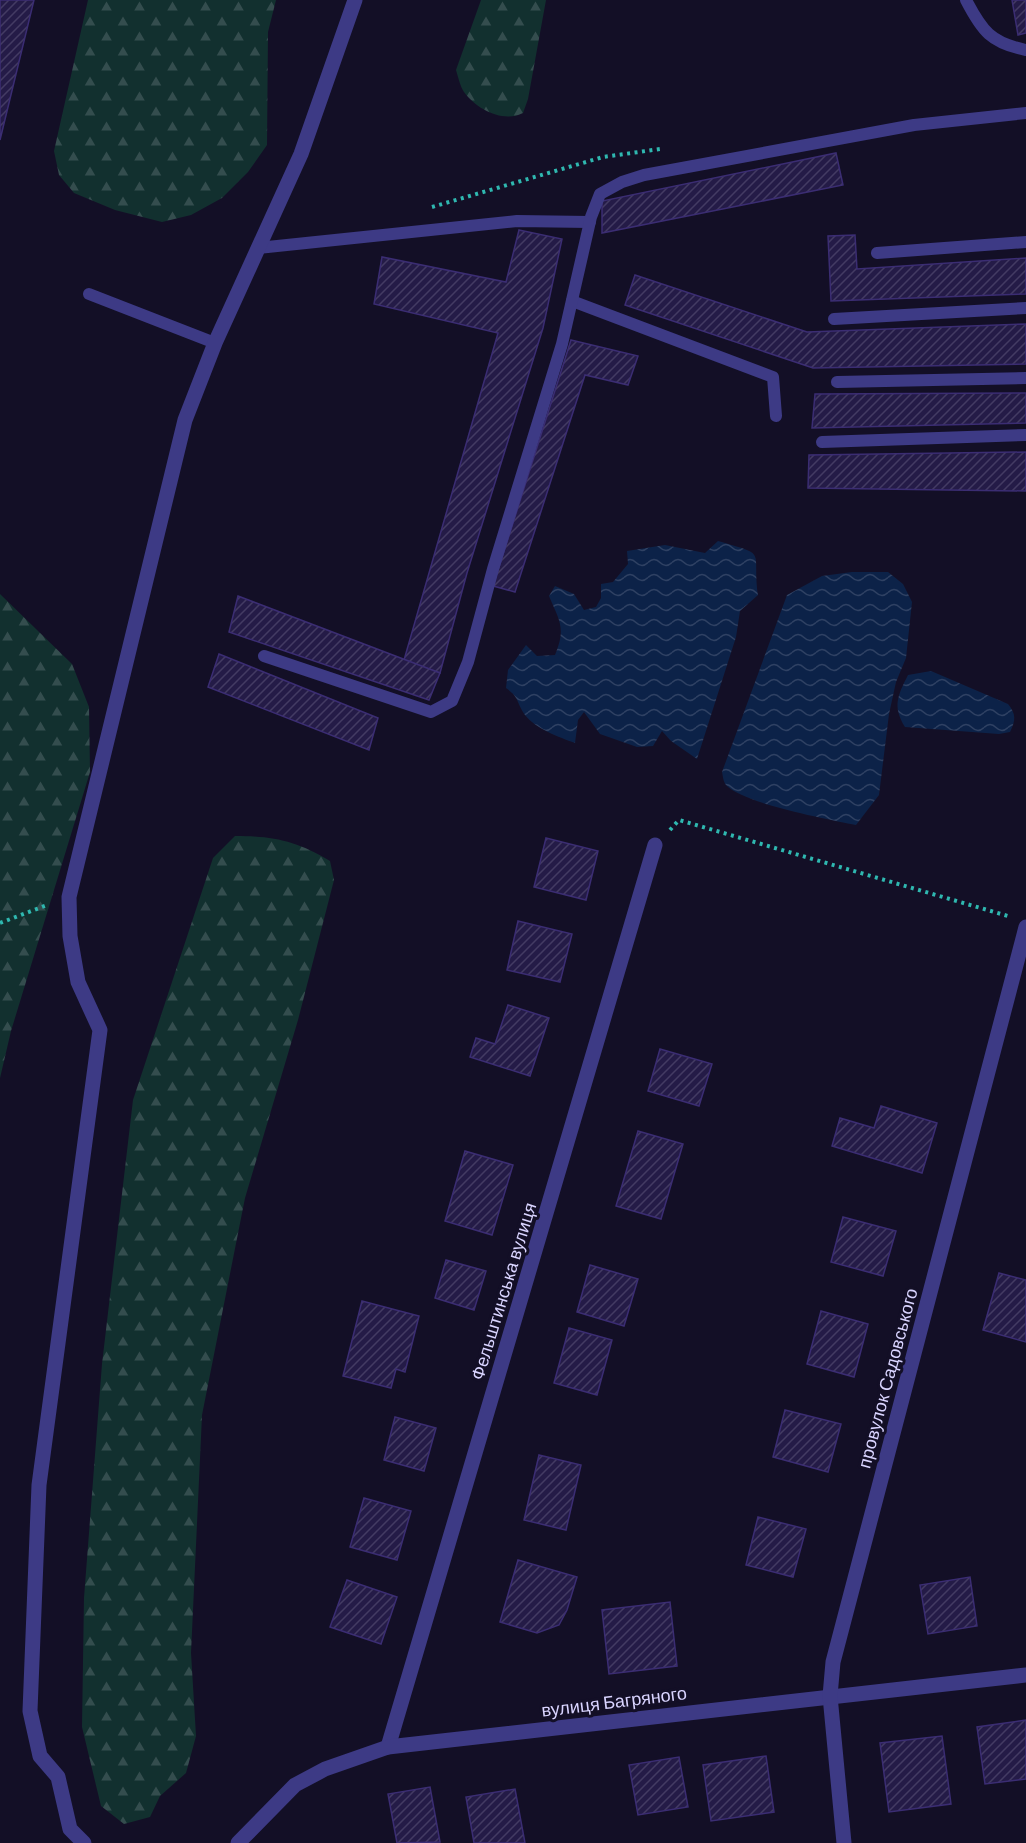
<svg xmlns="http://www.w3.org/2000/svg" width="1026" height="1843" viewBox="0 0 1026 1843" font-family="Barlow,sans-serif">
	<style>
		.forest { fill: url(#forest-firs) }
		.water { fill: url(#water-waves) }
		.building { fill: url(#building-hatch); stroke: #3b2d73; stroke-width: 1.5 }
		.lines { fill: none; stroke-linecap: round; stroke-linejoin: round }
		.path { stroke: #2fb8b0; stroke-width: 4; stroke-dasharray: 3 4.5; stroke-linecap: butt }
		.lane { stroke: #3d3a85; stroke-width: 12 }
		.street { stroke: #3d3a85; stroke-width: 15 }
		.labels { text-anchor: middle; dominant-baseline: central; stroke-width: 6; stroke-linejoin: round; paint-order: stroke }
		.street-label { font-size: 18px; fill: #d9d4ff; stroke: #130f26 }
	</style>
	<defs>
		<pattern id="forest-firs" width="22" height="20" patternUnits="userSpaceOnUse" patternTransform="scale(1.5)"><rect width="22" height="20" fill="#12302f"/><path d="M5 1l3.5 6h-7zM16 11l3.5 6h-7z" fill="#344d4e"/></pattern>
		<pattern id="water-waves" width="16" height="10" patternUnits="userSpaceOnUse" patternTransform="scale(1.5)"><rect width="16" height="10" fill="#0c2248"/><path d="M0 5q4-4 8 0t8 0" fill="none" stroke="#2f4163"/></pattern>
		<pattern id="building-hatch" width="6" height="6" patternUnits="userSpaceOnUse" patternTransform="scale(1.5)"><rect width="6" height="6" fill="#241b47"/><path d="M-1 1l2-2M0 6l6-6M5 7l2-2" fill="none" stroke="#433b63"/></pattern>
	</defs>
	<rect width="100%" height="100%" fill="#130f26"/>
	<g class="forest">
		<polygon points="88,0 276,0 268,32 267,145 248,172 222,198 191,215 162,222 115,210 74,193 59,175 54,151"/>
		<path d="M481 0H546L528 99 523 113C504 123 477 110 464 92 460 86 458 76 456 70Z"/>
		<polygon points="0,594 72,664 89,707 90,772 11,1031 0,1078"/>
		<path d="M235 836C273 836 297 841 330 861L334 880 298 1020 245 1198 202 1415 191 1653 196 1736 186 1773 160 1796 150 1817 124 1824 101 1806 82 1727 84 1598 102 1364 133 1100 213 858Z"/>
	</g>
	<g class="water">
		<path d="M718 541C769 556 752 548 758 595L740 611 736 637 697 759 671 741 662 731 653 746 637 747 600 734 584 712 578 720 575 743C559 737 536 729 525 715 516 702 520 698 506 688L508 670 526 645 537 656 555 655C566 628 560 622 549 596L555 586 574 594 584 610 596 607 601 598V584L613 582 628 564 627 551 665 545 705 553Z"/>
		<path d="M852 572H888L903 584 912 602 906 658 896 682 889 714 879 795 856 825C828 819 744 804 726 785 723 781 723 776 722 772L787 595 822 576Z"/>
		<path d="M931 671 1008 704C1016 714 1016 720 1010 732L999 734 905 727C892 706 898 695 908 675Z"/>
	</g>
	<g class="building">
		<polygon points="0,0 34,0 0,140"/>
		<polygon points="1012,0 1026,0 1026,33 1018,35"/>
		<polygon points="836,153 843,185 602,233 602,201"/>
		<polygon points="519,230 562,239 543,328 467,573 440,673 404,660 498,333 374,304 382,257 506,282"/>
		<polygon points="855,235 857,269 1026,258 1026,294 831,301 828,236"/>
		<polygon points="635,275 807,332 1026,324 1026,364 813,368 625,305"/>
		<polygon points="571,340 638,356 628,385 585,375 515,592 493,586"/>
		<polygon points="1026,393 1026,423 812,428 815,394"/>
		<polygon points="1026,452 1026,491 808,488 809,455"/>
		<polygon points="238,596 440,673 429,700 229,632"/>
		<polygon points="219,654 378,718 369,750 208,687"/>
		<polygon points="546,838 598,851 586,900 534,887"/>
		<polygon points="518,921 572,934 560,982 507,970"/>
		<polygon points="508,1005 549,1018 530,1076 470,1057 476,1038 495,1044"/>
		<polygon points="660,1049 712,1064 699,1106 648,1091"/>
		<polygon points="881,1106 937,1123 922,1173 832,1146 840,1118 874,1128"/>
		<polygon points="638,1131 683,1144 661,1219 616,1206"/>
		<polygon points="465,1151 513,1165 492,1235 445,1221"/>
		<polygon points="843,1217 896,1231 883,1276 831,1262"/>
		<polygon points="446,1260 486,1271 474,1310 435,1298"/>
		<polygon points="590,1265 638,1279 624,1326 577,1312"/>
		<polygon points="999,1273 1026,1280 1026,1342 983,1330"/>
		<polygon points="362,1301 419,1316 405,1372 396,1369 391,1388 343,1376"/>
		<polygon points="821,1311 868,1324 854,1377 807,1364"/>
		<polygon points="569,1328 612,1340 597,1395 554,1383"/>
		<polygon points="785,1410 841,1424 828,1472 773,1457"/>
		<polygon points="395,1417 436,1428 424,1471 384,1460"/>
		<polygon points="539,1455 581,1465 566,1530 524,1520"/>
		<polygon points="364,1498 411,1511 397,1560 350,1547"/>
		<polygon points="758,1517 806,1529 793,1577 746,1565"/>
		<polygon points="518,1560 577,1577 567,1610 559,1625 537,1633 500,1622"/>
		<polygon points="970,1577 977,1626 928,1634 920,1585"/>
		<polygon points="347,1580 397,1597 381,1644 330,1627"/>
		<polygon points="670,1602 677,1666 609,1674 602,1610"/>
		<polygon points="1026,1720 1026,1779 985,1784 977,1727"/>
		<polygon points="942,1736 951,1804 889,1812 880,1743"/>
		<polygon points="766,1756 774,1812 711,1821 703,1765"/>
		<polygon points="679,1757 688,1807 638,1815 629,1765"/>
		<polygon points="430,1787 440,1842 397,1843 388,1794"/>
		<polygon points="515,1789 525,1843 474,1843 466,1797"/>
	</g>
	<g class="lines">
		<g class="path">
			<polyline points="432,207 603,157 660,149"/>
			<polyline points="670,830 679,820 1008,916"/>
			<polyline points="0,923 47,905"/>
		</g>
		<g class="lane">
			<path d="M966 0C982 31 991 43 1026 50"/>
			<polyline points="258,248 517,221 590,222"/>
			<polyline points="877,253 1026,242"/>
			<polyline points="89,294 215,343"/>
			<polyline points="572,301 773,377 776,416"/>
			<polyline points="834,319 1026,308"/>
			<polyline points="837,382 1026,378"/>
			<polyline points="822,442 1026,435"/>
			<polyline points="264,656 431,712 452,701 468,662 493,569 562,344 591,217 600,194 622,182 644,175 914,125 1026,113"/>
		</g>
		<g class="street">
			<polyline points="388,1747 655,845"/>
			<polyline points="84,1843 70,1829 58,1777 40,1756 30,1711 39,1485 100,1030 78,982 70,936 69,897 185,420 215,343 301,154 355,0"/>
			<polyline points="238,1843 295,1785 325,1769 388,1747 1026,1675"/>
			<polyline points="844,1843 830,1696 833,1662 1026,927"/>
		</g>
	</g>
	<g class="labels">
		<g class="street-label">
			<text transform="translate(503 1291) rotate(-73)">Фельштинська вулиця</text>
			<text transform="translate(887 1378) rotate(-75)">провулок Садовського</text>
			<text transform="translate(614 1701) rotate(-7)">вулиця Багряного</text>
		</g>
	</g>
</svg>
